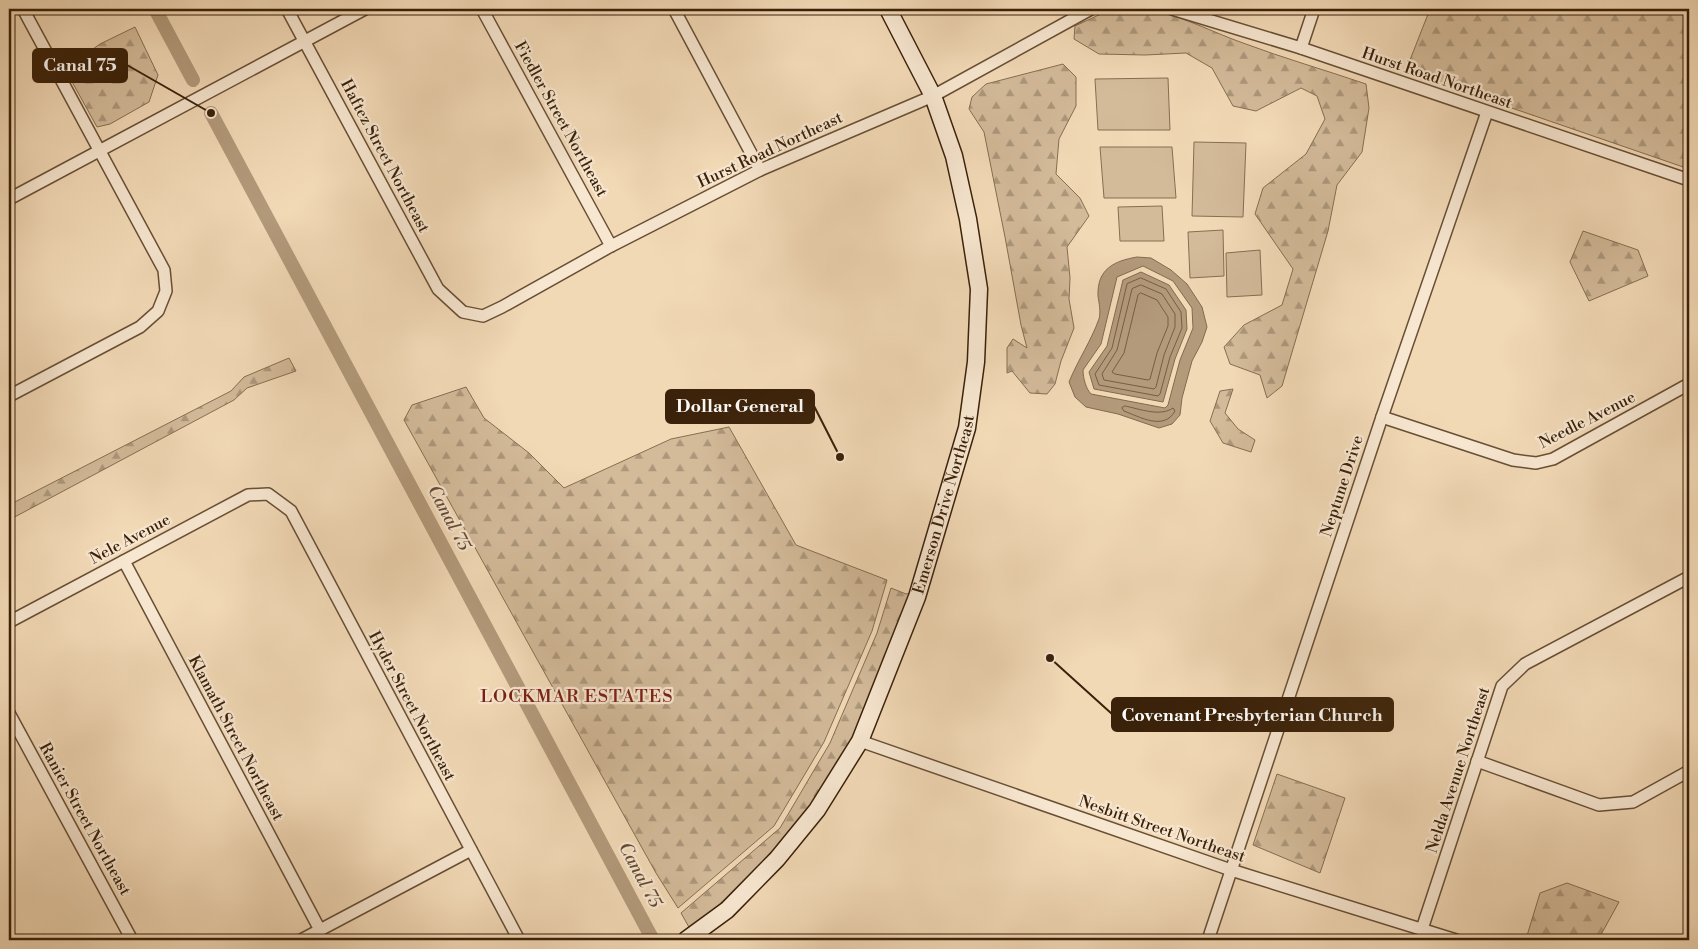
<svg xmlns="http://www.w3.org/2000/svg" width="1698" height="949" viewBox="0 0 1698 949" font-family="'Libre Bodoni',serif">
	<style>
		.green { fill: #d3ba99; stroke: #866e51 }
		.forest { fill: url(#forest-firs); stroke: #866e51 }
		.water { fill: #b39a7b; stroke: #836a4d; fill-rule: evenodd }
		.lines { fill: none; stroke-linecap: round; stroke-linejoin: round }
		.shore { stroke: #765e42; stroke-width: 1 }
		.canal { stroke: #b39a7b; stroke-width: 14 }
		.street-casing { stroke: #684f34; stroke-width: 14 }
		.secondary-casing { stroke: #3a2109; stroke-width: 19 }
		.street { stroke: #f7e6d0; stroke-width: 11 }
		.secondary { stroke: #f7e6d0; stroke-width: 16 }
		.labels { text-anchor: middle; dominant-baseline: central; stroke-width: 4.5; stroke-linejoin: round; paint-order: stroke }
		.street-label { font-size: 16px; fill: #3a2109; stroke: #f7e6d0 }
		.water-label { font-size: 18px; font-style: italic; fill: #644b31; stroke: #f7e6d0 }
		.neighbourhood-label { font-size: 18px; letter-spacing: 1px; fill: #7a1f14; stroke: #f7e6d0 }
		.leader { fill: none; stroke: #3a2109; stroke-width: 2 }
		.callout-dot { fill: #3a2109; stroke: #f7e6d0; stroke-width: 2 }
		.callout { fill: #3a2109; stroke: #3a2109; stroke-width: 2 }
		.callout-label { font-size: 18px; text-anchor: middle; font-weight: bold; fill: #fff }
	</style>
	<defs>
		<pattern id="forest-firs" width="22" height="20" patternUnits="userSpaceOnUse" patternTransform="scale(1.25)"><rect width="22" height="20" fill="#d3ba99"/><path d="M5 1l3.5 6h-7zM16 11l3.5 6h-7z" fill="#ac977b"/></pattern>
	</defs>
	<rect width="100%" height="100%" fill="#f2d9b6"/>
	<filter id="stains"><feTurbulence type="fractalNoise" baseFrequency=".004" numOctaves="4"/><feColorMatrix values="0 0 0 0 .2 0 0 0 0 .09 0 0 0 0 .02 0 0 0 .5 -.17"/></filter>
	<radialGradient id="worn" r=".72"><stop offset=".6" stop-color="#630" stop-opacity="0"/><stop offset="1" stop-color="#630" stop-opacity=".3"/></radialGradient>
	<g class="green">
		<polygon points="1168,78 1170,130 1098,130 1095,79"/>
		<polygon points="1194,142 1246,143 1243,217 1192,216"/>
		<polygon points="1100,147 1172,147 1176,198 1104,198"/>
		<polygon points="1162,206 1164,241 1120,241 1118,207"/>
		<polygon points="1223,230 1224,276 1190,278 1188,232"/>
		<polygon points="1260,250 1262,295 1227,297 1226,253"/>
	</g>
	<g class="forest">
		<path d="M1131 9C1171 9 1206 30 1243 43 1283 58 1325 70 1366 84L1369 108 1362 152 1337 185 1328 231 1282 386 1267 398 1260 375 1230 364 1224 347 1244 325 1282 305 1293 269 1255 214 1263 188 1306 154 1325 119 1317 96 1301 88 1256 111 1233 106 1212 68 1186 53 1145 55 1099 54 1074 39 1075 26 1103 13Z"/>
		<polygon points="1430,9 1689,9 1689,169 1413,74 1408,65"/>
		<polygon points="135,27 158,75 149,102 110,124 97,127 65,69 100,44"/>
		<polygon points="1063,64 1076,77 1076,106 1059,139 1056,174 1080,198 1089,216 1067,247 1070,278 1069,299 1074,328 1061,361 1055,384 1047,394 1030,393 1012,371 1007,373 1007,348 1013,339 1027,348 1021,325 1005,237 984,132 969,109 972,97 986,84"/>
		<polygon points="1583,231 1638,250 1648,276 1589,301 1570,262"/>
		<polygon points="289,358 296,371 247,388 234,400 9,520 9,505 231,391 244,377"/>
		<polygon points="466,387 484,418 529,453 564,488 671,439 729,427 796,545 887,580 872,631 824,742 774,826 678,908 656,873 404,420 412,405"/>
		<polygon points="1233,389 1225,413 1238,429 1255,440 1251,452 1223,443 1210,421 1220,391"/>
		<polygon points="891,588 906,594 911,593 853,739 811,807 772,855 722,905 690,929 681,913 780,828 830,743 877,633"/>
		<polygon points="1277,774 1345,798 1320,873 1253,845"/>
		<polygon points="1567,883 1619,902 1598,940 1530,940 1526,939 1540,893"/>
	</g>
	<g class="water">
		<path d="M1137 257 1151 258 1171 270 1187 284 1202 307 1207 327 1202 342 1192 361 1182 398 1180 415 1172 424 1159 428 1118 414 1086 407 1075 397 1069 382C1078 360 1091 341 1099 319 1101 312 1099 303 1098 296 1097 269 1114 261 1137 257ZM1143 266 1173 281 1192 308 1193 328 1180 360 1168 405 1165 408 1091 394C1086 389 1083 378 1083 370L1101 344 1117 277Z"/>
		<polygon points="1141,272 1169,285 1186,310 1187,329 1175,359 1163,402 1094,389 1089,372 1107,346 1123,280"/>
	</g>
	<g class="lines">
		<g class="shore">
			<polygon points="1141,278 1166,289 1181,312 1182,328 1170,357 1160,394 1158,396 1099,385 1095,374 1112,348 1127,284"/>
			<polygon points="1141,285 1162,294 1175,314 1175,327 1164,355 1156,387 1154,389 1104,380 1102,374 1117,350 1132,289"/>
			<polygon points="1141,293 1157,300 1168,317 1168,326 1157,353 1150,379 1148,380 1115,374 1112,372 1124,353 1138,295"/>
			<path d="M1125 406C1140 409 1160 417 1173 408L1175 411C1164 431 1140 417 1124 411L1122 408Z"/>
		</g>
		<g class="canal">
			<polyline points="155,9 193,80"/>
			<polyline points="211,113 653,940"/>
		</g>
		<defs>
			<g id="street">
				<polyline points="287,9 438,289 463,312 483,316 502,307 611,246 760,170 933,96 1091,9"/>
				<polyline points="482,9 611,246"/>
				<polyline points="674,9 760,170"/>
				<polyline points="1172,9 1301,48 1689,180"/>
				<polyline points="1301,48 1314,9"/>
				<polyline points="9,199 365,9"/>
				<polyline points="9,396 140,327 158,311 166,291 164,270 23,9"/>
				<polyline points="1382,417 1513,460 1536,463 1553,459 1689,384"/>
				<polyline points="124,561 320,930"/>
				<polyline points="9,622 248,495 268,494 291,511 519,940"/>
				<polyline points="9,713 132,940"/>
				<polyline points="860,741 1231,870 1456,940"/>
				<polyline points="1477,761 1599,805 1633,802 1689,771"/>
				<polyline points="1422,929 1502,686 1525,664 1689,577"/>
				<polyline points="301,940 471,850"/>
				<polyline points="1208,940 1382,417 1487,112"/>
			</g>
			<g id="secondary">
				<path id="s1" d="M686 940 727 910 777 859 817 810 860 741 917 597 967 428 976 362 979 289 968 219 954 156 933 96 888 9"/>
			</g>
		</defs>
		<use href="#street" class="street-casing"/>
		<use href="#secondary" class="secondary-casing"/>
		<use href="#street" class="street"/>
		<use href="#secondary" class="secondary"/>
	</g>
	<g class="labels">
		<g class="street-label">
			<text transform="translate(1437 78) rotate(19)">Hurst Road Northeast</text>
			<text transform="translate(561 119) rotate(61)">Fiedler Street Northeast</text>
			<text transform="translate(770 150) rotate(-25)">Hurst Road Northeast</text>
			<text transform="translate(385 156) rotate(62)">Haftez Street Northeast</text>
			<text transform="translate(1587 420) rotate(-27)">Needle Avenue</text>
			<text transform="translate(1342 486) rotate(-72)">Neptune Drive</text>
			<text stroke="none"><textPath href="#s1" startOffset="518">Emerson Drive Northeast</textPath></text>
			<text transform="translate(130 539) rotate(-28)">Nele Avenue</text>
			<text transform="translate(412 706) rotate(62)">Hyder Street Northeast</text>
			<text transform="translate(236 738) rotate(62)">Klamath Street Northeast</text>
			<text transform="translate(1458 770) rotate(-72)">Nelda Avenue Northeast</text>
			<text transform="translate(85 819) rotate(61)">Ranier Street Northeast</text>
			<text transform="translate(1162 829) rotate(19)">Nesbitt Street Northeast</text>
		</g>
		<g class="water-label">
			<text transform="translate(449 518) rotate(62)">Canal 75</text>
			<text transform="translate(640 875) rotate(62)">Canal 75</text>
		</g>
		<g class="neighbourhood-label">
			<text x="577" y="696">LOCKMAR ESTATES</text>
		</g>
	</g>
	<path class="leader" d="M211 113L127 65M840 457L814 406M1050 658L1112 714"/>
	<g class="callout-dot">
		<circle cx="211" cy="113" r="5"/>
		<circle cx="840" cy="457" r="5"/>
		<circle cx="1050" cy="658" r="5"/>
	</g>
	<g class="callout">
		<rect x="33" y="49" width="94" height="33" rx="5"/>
		<rect x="666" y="390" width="148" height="33" rx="5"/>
		<rect x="1112" y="698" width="281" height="33" rx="5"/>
	</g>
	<g class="callout-label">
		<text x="80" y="71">Canal 75</text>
		<text x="740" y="412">Dollar General</text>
		<text x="1252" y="721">Covenant Presbyterian Church</text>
	</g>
	<rect width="1698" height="949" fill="none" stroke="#f2d9b6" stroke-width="30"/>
	<rect x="10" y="10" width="1678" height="929" fill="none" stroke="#3a2109" stroke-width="2.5"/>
	<rect x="15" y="15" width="1668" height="919" fill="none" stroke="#3a2109"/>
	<rect width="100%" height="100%" filter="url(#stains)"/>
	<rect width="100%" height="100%" fill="url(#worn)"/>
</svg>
